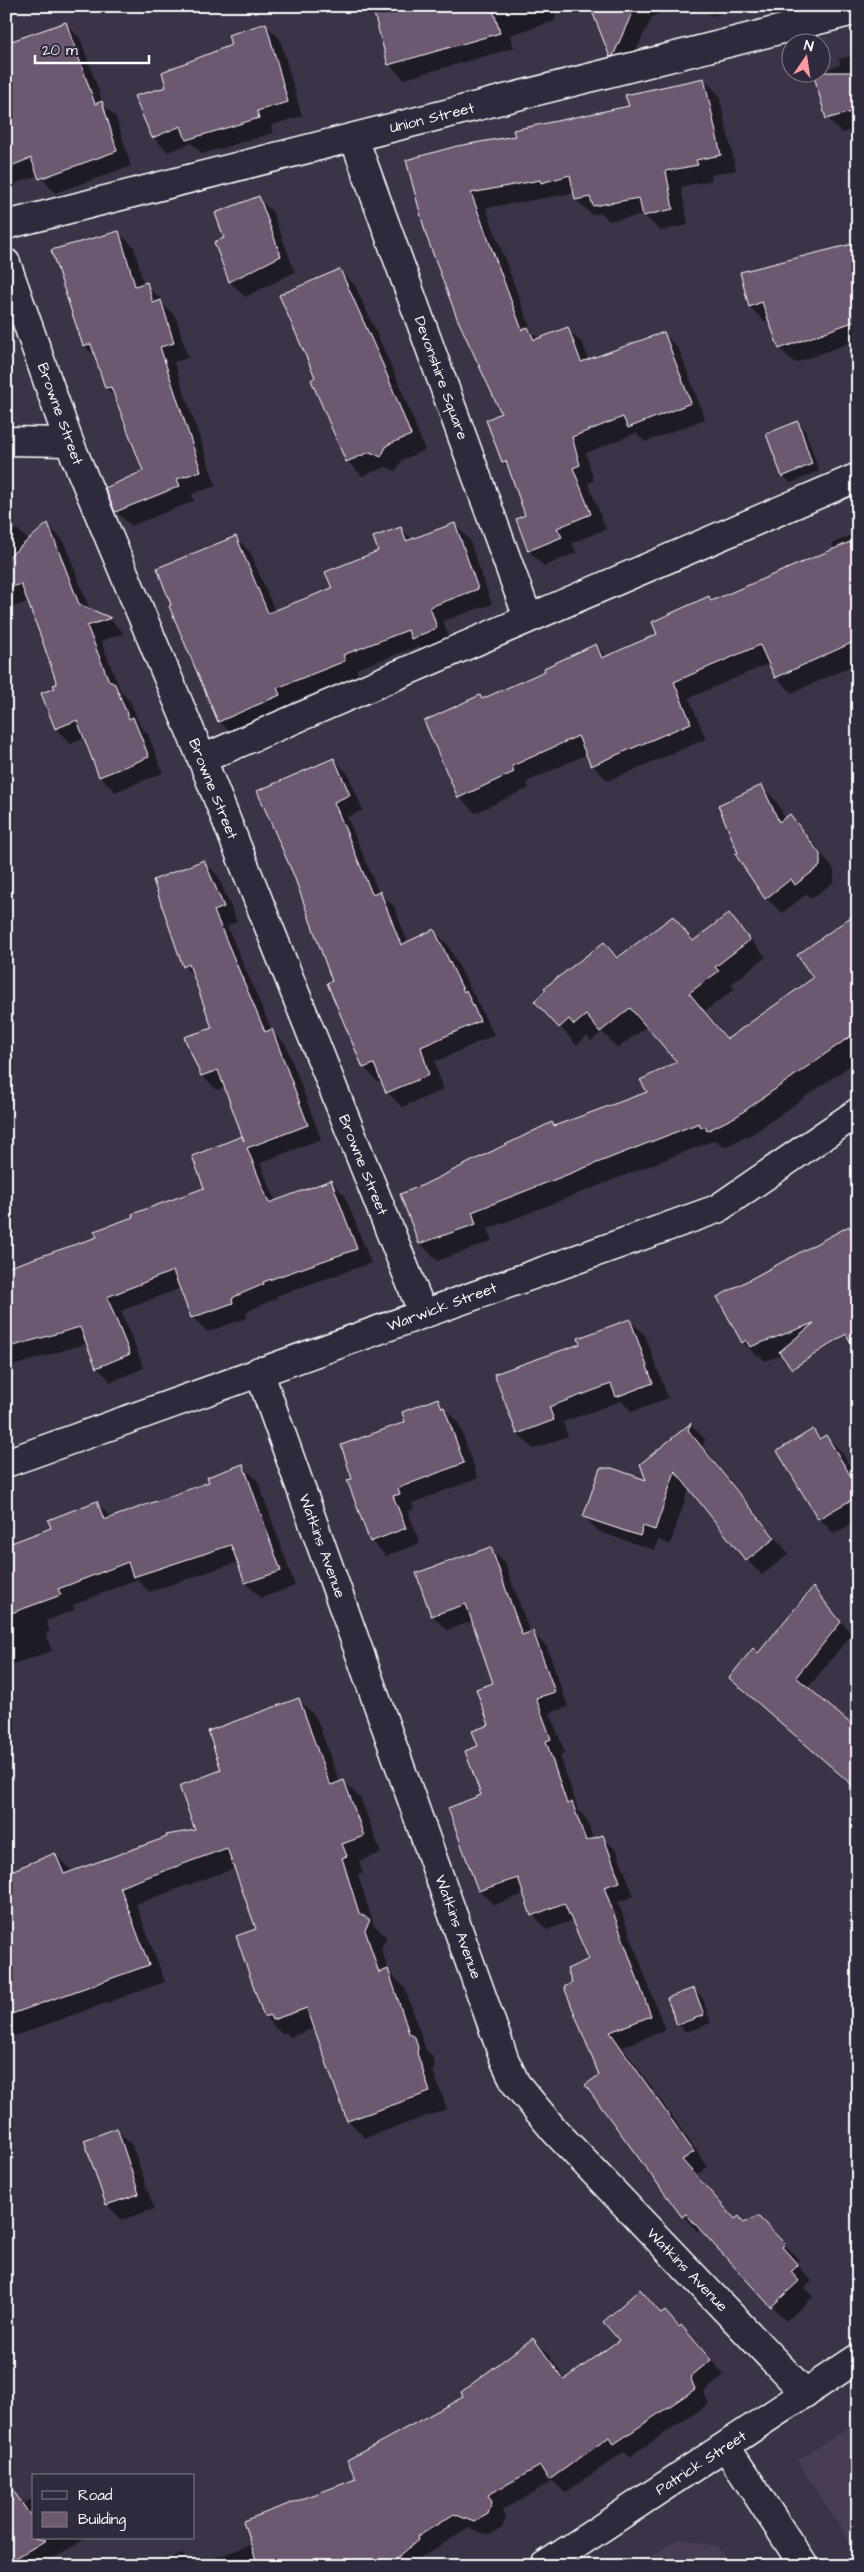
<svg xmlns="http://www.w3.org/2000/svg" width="864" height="2572" viewBox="0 0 864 2572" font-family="'Architects Daughter',sans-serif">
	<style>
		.built { fill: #4a3e53 }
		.shadow { fill: #0007; fill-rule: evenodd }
		.building { fill: #6c586f; stroke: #fff }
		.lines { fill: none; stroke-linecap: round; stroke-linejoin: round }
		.street-casing { stroke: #fff; stroke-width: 31 }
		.secondary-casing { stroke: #fff; stroke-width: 31 }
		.street { stroke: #2f2a3d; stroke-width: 28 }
		.secondary { stroke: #2f2a3d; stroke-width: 28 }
		.labels { text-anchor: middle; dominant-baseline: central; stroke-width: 4.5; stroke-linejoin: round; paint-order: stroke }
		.street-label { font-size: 15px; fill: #fff; stroke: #2f2a3d }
	</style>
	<rect width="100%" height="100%" fill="#3b3347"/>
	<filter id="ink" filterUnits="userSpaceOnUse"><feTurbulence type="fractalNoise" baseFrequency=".02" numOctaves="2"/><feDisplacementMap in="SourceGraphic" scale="10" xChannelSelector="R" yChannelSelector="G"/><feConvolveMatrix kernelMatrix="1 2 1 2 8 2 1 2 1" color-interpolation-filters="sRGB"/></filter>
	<g filter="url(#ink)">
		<g class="built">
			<polygon points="858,2421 858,2555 797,2461"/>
			<polygon points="679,2538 718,2547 730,2566 637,2566"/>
		</g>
		<g class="shadow">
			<polygon points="373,6 557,6 555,21 510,35 514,48 404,79 389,64"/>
			<polygon points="591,6 676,6 652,17 626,71 611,56"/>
			<polygon points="702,6 745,6 711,16"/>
			<polygon points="65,23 80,38 104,106 116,117 131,166 55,193 39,175 14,184 6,176 6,136"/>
			<polygon points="266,25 280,39 302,116 271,125 273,133 202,154 191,143 168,152 153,137 168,88"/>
			<polygon points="858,54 858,129 842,133 827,118 822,71 840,65 839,59"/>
			<polygon points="704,79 719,95 736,170 711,175 712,180 681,187 688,225 660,231 644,215 609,221 601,213 592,215 576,200 575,193 486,208 532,333 539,339 567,329 583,344 589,361 663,333 679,349 705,419 645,442 636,433 586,453 594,481 588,483 606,529 572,543 576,553 544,566 529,551 517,520 527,516 511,470 503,462 488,420 502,413 428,234 516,137 631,106"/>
			<polygon points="258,197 273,213 295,272 245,297 230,282 216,243 226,239"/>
			<polygon points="118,232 134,247 144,285 162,299 163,304 176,317 188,358 174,362 216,486 192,494 194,501 131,526 116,511 144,471 116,398 106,388 97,359 84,345"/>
			<polygon points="852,246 858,251 858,340 795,363 780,349 769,319 764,321 750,307"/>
			<polygon points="340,270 355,285 398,381 425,450 402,460 396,471 386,467 362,476 347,461 317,378"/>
			<polygon points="798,423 805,430 819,471 791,483 783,476"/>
			<polygon points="454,524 469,539 492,604 443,621 451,642 427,652 420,646 356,669 359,676 291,702 294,709 233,736 219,721 236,538 250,552 275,611 333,589 379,551 401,528 412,540"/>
			<polygon points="48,525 63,540 90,610 110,619 124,633 101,641 121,692 130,701 140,726 148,734 163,773 115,792 100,776 85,738 71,744 56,729 42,694 56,689 59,684 29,601 11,608 6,604 6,534 17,529 29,541"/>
			<polygon points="858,532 858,663 792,693 776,677 770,663 689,698 706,739 608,781 592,765 587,754 527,782 529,788 475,813 459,797 480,696 484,700 547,672 596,645 607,657 659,634 709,597 713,601 835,550 832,544"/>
			<polygon points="334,759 348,774 363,810 347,817 379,893 394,906 408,943 434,931 448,945 494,1035 435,1062 443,1090 402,1107 387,1092 382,1080 378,1082 364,1067 333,982"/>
			<polygon points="762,787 777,802 785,819 789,816 805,831 834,870 834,882 811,899 807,894 782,913 766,898 739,853"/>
			<polygon points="204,861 218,876 237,922 227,926 272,1031 286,1045 321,1139 260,1163 276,1202 331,1181 345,1196 371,1263 276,1296 277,1298 250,1310 246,1314 247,1318 207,1332 192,1317 181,1288 121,1311 144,1368 111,1382 97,1367 88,1343 6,1368 6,1288 98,1238 206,1189 242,1138 245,1142 226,1087 217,1090 202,1076 186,1037 214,1028 196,978 184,966"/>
			<polygon points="729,915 766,957 731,984 735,989 705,1011 729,1040 815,978 858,921 858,1060 754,1133 725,1147 715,1140 488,1229 492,1241 437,1261 420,1243 423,1186 552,1124 555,1127 648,1093 679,1063 647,1026 618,1048 602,1032 591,1041 587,1036 577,1045 536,1001 604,943 619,959 673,918 695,941"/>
			<polygon points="858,1222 858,1330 849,1330 765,1361 759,1355 757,1356 743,1342 719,1297"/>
			<polygon points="630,1320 645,1335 668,1398 632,1412 621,1401 563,1422 568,1436 533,1449 518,1434 582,1345"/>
			<polygon points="437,1400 459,1424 478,1478 412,1503 414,1509 408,1512 420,1543 386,1556 371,1541 354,1479 407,1422"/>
			<polygon points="691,1425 705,1439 703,1446 789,1554 762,1575 747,1560 689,1488 670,1545 658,1540 655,1550 599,1532 584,1517 648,1482 642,1464"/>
			<polygon points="813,1431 821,1439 826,1436 841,1451 858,1480 858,1520 834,1534 819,1518 778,1452"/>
			<polygon points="243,1466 258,1481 295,1586 261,1598 246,1583 238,1562 149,1592 137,1579 73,1605 75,1610 46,1621 50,1632 46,1634 52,1651 6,1666 6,1545 53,1529 97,1503 112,1518 210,1483"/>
			<polygon points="490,1548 505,1563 530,1633 532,1633 547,1647 568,1707 550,1713 565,1753 560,1755 578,1810 586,1819 594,1840 602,1836 617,1851 634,1896 618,1902 665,2030 623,2047 708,2167 696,2176 735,2220 739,2217 745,2224 773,2232 799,2260 796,2263 812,2281 805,2288 813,2297 786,2321 701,2229 697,2231 683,2216 600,2076 574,1983 590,1960 573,1920 547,1930 533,1915 525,1894 494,1905 479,1890 483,1796 479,1747 491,1726 494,1684 473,1621 447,1630 432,1615"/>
			<polygon points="813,1589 852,1634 807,1689 858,1790 730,1678 759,1654"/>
			<path d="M298 1699 316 1717 340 1783 344 1782 361 1799 381 1853 359 1861 363 1873 358 1875 374 1925 387 1938 381 1948 389 1972 405 1988 426 2050 432 2056 435 2066 433 2071 447 2109 365 2138 348 2120 315 2028 290 2037 286 2032 282 2034 265 2017 238 1936 258 1930 235 1868 136 1904 165 1982 6 2039V1933L55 1855 73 1872 197 1830 222 1771ZM312 2004 313 2007 275 2020V2018Z"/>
			<polygon points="694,1989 702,1997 711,2023 686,2032 678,2025 669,1998"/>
			<polygon points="117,2130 132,2145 154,2209 122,2220 107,2205 85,2141"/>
			<polygon points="640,2291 662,2315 665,2312 696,2341 724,2375 704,2392 709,2404 629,2457 624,2452 565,2493 553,2481 502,2510 506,2518 502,2528 489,2535 469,2528 409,2565 394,2551 381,2566 195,2566 252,2544 358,2480 465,2397 533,2340 548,2354 566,2380 621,2341"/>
			<polygon points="15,2494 24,2503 34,2498 34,2538 87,2538 40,2566 6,2566 6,2498"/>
			<polygon points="182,2554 194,2566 155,2566 154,2564"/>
		</g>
		<g class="building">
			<polygon points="372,6 492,6 500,33 388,65"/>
			<polygon points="590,6 635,6 613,56 610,57"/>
			<polygon points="66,22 95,104 102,101 117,151 39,179 31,158 6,168 6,43"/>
			<polygon points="266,23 288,102 257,111 259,118 186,140 181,126 152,138 134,96 166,87 162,72 231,45 228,35"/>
			<polygon points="813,72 858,72 858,110 826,119"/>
			<polygon points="704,78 721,155 696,160 698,165 666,171 673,209 643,216 639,198 593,206 590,197 575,200 570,175 541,183 540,180 471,193 522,330 528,327 534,340 568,327 581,362 664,332 691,403 628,428 623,417 572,437 580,465 573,468 591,514 557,528 562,537 528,551 516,519 525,515 506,461 502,462 486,420 501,413 457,318 426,235 406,160 457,146 515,136 513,130 629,106 625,95"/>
			<polygon points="259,196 281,256 229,282 214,242 224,238 215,213"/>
			<polygon points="119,231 135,286 147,282 153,303 161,300 174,343 160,347 201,471 177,479 180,486 115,512 105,488 143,471 111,387 105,388 91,344 83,346 51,250"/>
			<polygon points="852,244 858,261 858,320 779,349 762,302 749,307 740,272"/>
			<polygon points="340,269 383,365 411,435 387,445 381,457 370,452 346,462 311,380 315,377 279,295"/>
			<polygon points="798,421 812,464 782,477 766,434"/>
			<polygon points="48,523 79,604 111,618 87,626 109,681 115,684 129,719 133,717 149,757 99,777 77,720 55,729 41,693 55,688 53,685 57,684 42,640 21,584 6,589 6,559"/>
			<polygon points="455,523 478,589 430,607 437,628 411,639 408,630 343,655 345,661 277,688 280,695 218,722 169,606 171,605 157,568 236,536 268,613 332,588 325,572 378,551 373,537 401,527 406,541"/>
			<polygon points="850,542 858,561 858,640 775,678 760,645 674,682 691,723 591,766 578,736 512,766 514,772 458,798 424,721 480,695 482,699 545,671 544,668 596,644 602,658 657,634 652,622 709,596 711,601"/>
			<polygon points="334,758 350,795 334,802 372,894 380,891 401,945 434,929 464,992 466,990 480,1021 421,1047 429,1075 386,1093 374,1064 363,1068 327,983 332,981 294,876 257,791"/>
			<polygon points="762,785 779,822 790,814 820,854 820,866 795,885 791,879 765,899 735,854 738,853 718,805"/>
			<polygon points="204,860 224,907 214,911 265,1032 272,1029 308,1125 247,1148 269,1203 331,1180 357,1249 263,1282 264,1284 236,1296 232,1299 233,1303 191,1318 173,1271 107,1297 130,1354 96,1368 80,1327 6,1348 6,1268 97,1237 94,1231 133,1217 132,1214 204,1188 192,1156 242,1136 244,1141 218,1070 201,1076 184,1037 212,1028 189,964 183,967 153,880"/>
			<polygon points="858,912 858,1031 737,1116 707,1131 705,1126 701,1128 699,1123 472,1212 476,1224 419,1244 400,1194 423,1185 552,1122 554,1126 647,1092 640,1080 677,1062 630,1008 600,1032 586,1015 574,1025 569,1019 559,1028 534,1001 546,990 544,988 604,942 617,958 673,916 693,941 729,913 750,940 715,967 719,971 689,993 727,1039 813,978 797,955"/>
			<polygon points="849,1226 858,1244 858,1355 846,1334 792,1369 779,1352 814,1323 750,1347 746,1340 742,1343 717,1297"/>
			<polygon points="630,1319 653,1383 616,1397 611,1384 549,1407 554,1420 517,1434 494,1374 580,1344 578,1338"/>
			<polygon points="438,1398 442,1408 444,1407 464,1463 398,1488 400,1494 393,1496 406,1528 370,1542 347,1480 352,1479 341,1445 405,1422 402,1412"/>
			<polygon points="691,1423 688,1430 775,1538 746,1561 675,1471 655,1530 643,1526 640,1536 583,1517 600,1468 612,1468 646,1480 640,1464"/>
			<polygon points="813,1429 819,1439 826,1435 858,1488 858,1496 818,1519 777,1451"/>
			<polygon points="243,1464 281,1571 245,1583 231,1545 133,1577 128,1562 58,1589 61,1595 6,1615 6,1545 51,1528 48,1520 97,1501 104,1520 209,1482 207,1477"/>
			<polygon points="491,1547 522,1635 533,1631 555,1692 536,1698 551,1739 546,1741 567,1804 572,1802 586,1841 603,1835 620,1882 604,1887 651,2016 610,2032 694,2152 682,2160 735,2219 739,2216 744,2223 758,2216 785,2244 782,2247 798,2265 791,2272 799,2281 771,2307 686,2214 682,2217 585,2085 599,2075 564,1987 572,1983 567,1969 589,1959 564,1903 531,1916 518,1878 478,1891 448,1808 481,1795 465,1751 478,1746 472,1731 489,1725 476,1689 493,1683 466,1604 431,1616 416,1573"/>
			<polygon points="813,1587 841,1622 796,1677 858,1730 858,1790 729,1678 753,1648 758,1653"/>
			<polygon points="299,1698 328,1780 331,1785 344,1780 364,1836 342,1844 347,1856 342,1858 359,1913 370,1920 365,1930 379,1973 388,1969 409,2033 415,2037 418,2048 417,2053 430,2092 347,2121 307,2008 272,2020 270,2015 264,2017 236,1936 256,1929 227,1848 120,1887 149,1965 6,2016 6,1873 55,1853 64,1874 167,1837 166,1835 195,1830 179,1786 221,1770 208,1731"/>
			<polygon points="694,1988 704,2015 677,2025 667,1998"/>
			<polygon points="117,2128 139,2194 106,2205 84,2140"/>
			<polygon points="640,2289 661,2314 665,2311 679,2327 681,2325 711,2360 690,2377 695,2389 614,2444 609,2437 549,2480 540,2466 488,2495 492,2502 488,2514 474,2522 454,2514 417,2537 418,2540 388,2566 258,2566 243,2521 356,2479 347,2460 463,2397 461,2392 533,2338 564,2380 619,2340 603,2322"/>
			<polygon points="6,2480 34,2521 34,2538 46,2540 6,2564"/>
		</g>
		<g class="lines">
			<defs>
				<g id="street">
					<polyline points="354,138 528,618"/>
					<polyline points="6,225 858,10"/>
					<polyline points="6,263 69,442 202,759 423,1314"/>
					<polyline points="6,441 69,442"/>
					<polyline points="202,759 858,477"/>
					<polyline points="259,1371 505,2061 516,2084 555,2131 805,2393"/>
					<polyline points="726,2447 804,2566"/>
					<polyline points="544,2566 858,2358"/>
				</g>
				<polyline id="secondary" points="6,1463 717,1209 858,1112"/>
			</defs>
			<use href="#street" class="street-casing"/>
			<use href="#secondary" class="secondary-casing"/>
			<use href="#street" class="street"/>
			<use href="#secondary" class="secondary"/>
		</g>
	</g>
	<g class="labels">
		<g class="street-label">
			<text transform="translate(432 118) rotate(-14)">Union Street</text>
			<text transform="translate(441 378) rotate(70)">Devonshire Square</text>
			<text transform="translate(60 414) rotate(70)">Browne Street</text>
			<text transform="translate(213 789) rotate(68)">Browne Street</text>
			<text transform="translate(363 1165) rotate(68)">Browne Street</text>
			<text transform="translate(442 1307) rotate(-20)">Warwick Street</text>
			<text transform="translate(322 1546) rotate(70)">Watkins Avenue</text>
			<text transform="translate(458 1927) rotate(70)">Watkins Avenue</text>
			<text transform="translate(687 2270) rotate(46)">Watkins Avenue</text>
			<text transform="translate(701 2463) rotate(-33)">Patrick Street</text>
		</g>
	</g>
	<rect width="864" height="2572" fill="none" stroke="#2f2a3d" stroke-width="25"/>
	<rect x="12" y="12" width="839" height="2547" fill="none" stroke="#fff" stroke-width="2" filter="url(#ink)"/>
	<rect x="32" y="2474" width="162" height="65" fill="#2f2a3d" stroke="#827f8b"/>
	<rect x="42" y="2491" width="25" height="8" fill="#2f2a3d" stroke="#827f8b"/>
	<text x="78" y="2500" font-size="15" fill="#ffffff">Road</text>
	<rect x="42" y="2512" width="25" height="15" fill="#6c586f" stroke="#827f8b"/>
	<text x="78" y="2524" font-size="15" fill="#ffffff">Building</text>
	<g transform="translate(806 58) rotate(13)"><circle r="24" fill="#2f2a3d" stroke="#827f8b"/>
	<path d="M0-4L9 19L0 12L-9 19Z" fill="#ff9aa2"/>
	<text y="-8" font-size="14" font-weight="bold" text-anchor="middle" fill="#ffffff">N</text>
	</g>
	<path d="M35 55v8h114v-8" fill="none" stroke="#ffffff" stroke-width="2.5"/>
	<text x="42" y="55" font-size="15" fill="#ffffff" stroke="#2f2a3d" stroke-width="4" paint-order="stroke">20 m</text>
</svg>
